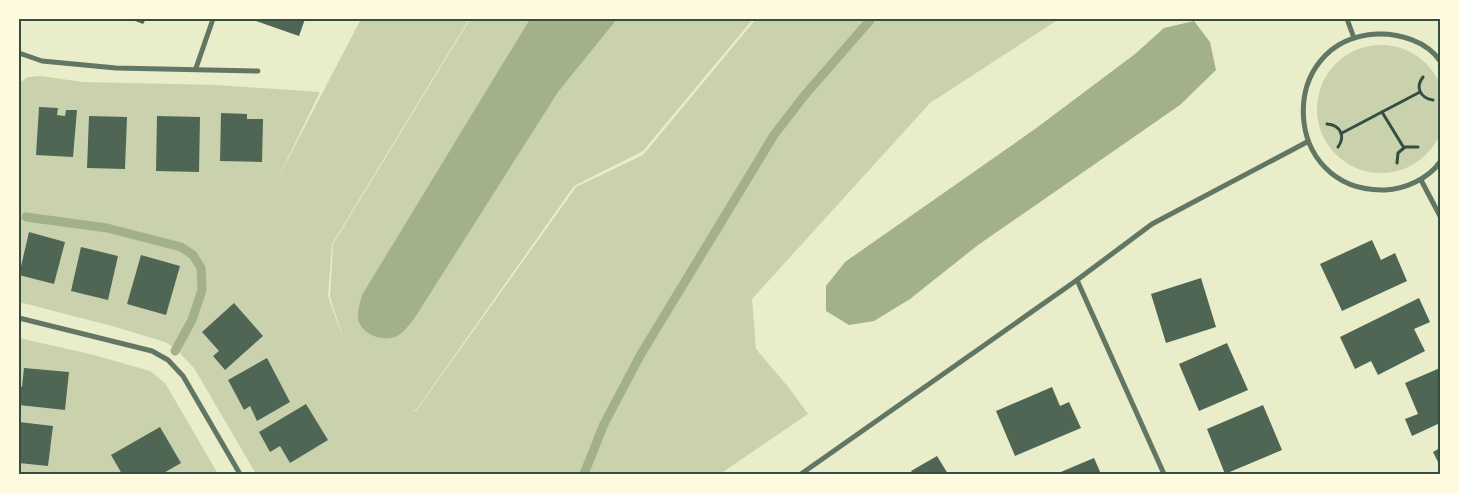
<svg xmlns="http://www.w3.org/2000/svg" width="1459" height="493" viewBox="0 0 1459 493" font-family="'Space Grotesk',sans-serif">
	<style>
		.green { fill: #cad2ad }
		.water { fill: #a3b18a }
		.lines { fill: none; stroke-linecap: round; stroke-linejoin: round }
		.stream { stroke: #a3b18a; stroke-width: 9 }
		.building { fill: #4f6655 }
		.path { stroke: #344e41; stroke-width: 3 }
		.minor { stroke: #617663; stroke-width: 5 }
		.neatline { fill: none; stroke: #344e41; stroke-width: 2 }
	</style>
	<rect width="100%" height="100%" fill="#e9edc9"/>
	<g class="green">
		<polygon points="361,19 469,19 332,244 328,296 345,344 330,297 333,244 470,19 753,19 643,151 574,186 416,410 412,411 416,411 576,187 643,155 756,19 1059,19 930,103 752,299 756,349 789,388 808,414 720,474 256,474 194,368 176,349 165,342 112,326 19,302 19,83 28,77 40,76 83,82 217,85 320,92 277,180"/>
		<circle cx="1381" cy="109" r="64"/>
		<polygon points="19,338 94,355 150,371 165,383 218,474 19,474"/>
	</g>
	<g class="water">
		<path d="M530 19H617L558 92 414 319C409 325 403 333 397 336 383 343 361 334 358 319 357 311 360 303 362 295Z"/>
		<polygon points="1194,21 1210,42 1216,70 1180,105 978,245 910,299 874,321 849,325 826,311 826,286 845,262 1035,129 1135,54 1164,28"/>
	</g>
	<g class="lines">
		<g class="stream">
			<polyline points="26,217 107,228 181,247 193,255 201,268 202,290 192,320 175,351"/>
			<polyline points="584,474 604,424 641,354 774,135 804,96 871,19"/>
		</g>
	</g>
	<g class="building">
		<polygon points="130,19 146,19 143,24"/>
		<polygon points="257,19 305,19 299,36 256,21"/>
		<polygon points="39,107 58,108 57,115 65,116 66,110 77,110 73,157 36,155"/>
		<polygon points="221,113 247,114 247,119 263,119 262,162 220,161"/>
		<polygon points="89,116 127,117 125,169 87,168"/>
		<polygon points="157,116 200,117 199,172 156,171"/>
		<polygon points="29,232 65,242 54,284 19,275"/>
		<polygon points="1372,240 1381,260 1395,253 1407,281 1342,311 1320,264"/>
		<polygon points="81,247 118,256 108,300 71,291"/>
		<polygon points="141,255 180,266 166,315 127,304"/>
		<polygon points="1201,278 1216,327 1166,343 1151,294"/>
		<polygon points="1419,298 1430,322 1414,329 1425,351 1378,375 1371,361 1355,369 1340,337"/>
		<polygon points="234,303 263,336 225,370 213,356 219,351 202,332"/>
		<polygon points="1227,343 1248,390 1199,411 1179,364"/>
		<polygon points="267,358 290,402 257,421 250,406 244,410 228,380"/>
		<polygon points="24,368 69,372 65,410 19,405 19,386 22,387"/>
		<polygon points="1440,368 1440,423 1412,436 1405,419 1418,414 1405,383"/>
		<polygon points="1052,387 1060,406 1069,402 1081,428 1015,456 996,411"/>
		<polygon points="306,404 328,440 290,463 280,446 270,452 259,432"/>
		<polygon points="1263,405 1282,450 1225,474 1207,429"/>
		<polygon points="19,422 53,426 48,466 19,463"/>
		<polygon points="160,427 181,463 162,474 122,474 111,455"/>
		<polygon points="1440,448 1440,466 1433,452"/>
		<polygon points="937,456 948,474 913,474 911,471"/>
		<polygon points="1094,458 1101,474 1056,474"/>
	</g>
	<g class="lines">
		<g class="path">
			<path d="M1423 77C1415 87 1420 98 1433 100"/>
			<polyline points="1382,112 1404,148"/>
			<path d="M1327 124C1340 125 1346 136 1338 147"/>
			<polyline points="1342,133 1420,92"/>
			<polyline points="1397,163 1398,153 1405,147 1418,147"/>
		</g>
		<g class="minor">
			<polyline points="1347,19 1354,38"/>
			<polyline points="19,53 42,61 116,68 258,71"/>
			<path d="M1440 61C1427 41 1398 33 1377 34 1275 39 1280 193 1385 190 1405 189 1428 179 1440 162"/>
			<polyline points="196,68 213,19"/>
			<polyline points="1421,180 1440,216"/>
			<polyline points="1077,280 1164,474"/>
			<polyline points="19,318 152,351 168,360 183,376 240,474"/>
			<polyline points="801,474 1077,280 1152,224 1307,142"/>
		</g>
	</g>
	<rect width="1459" height="493" fill="none" stroke="#fefae0" stroke-width="40"/>
	<rect x="20" y="20" width="1419" height="453" class="neatline"/>
</svg>
